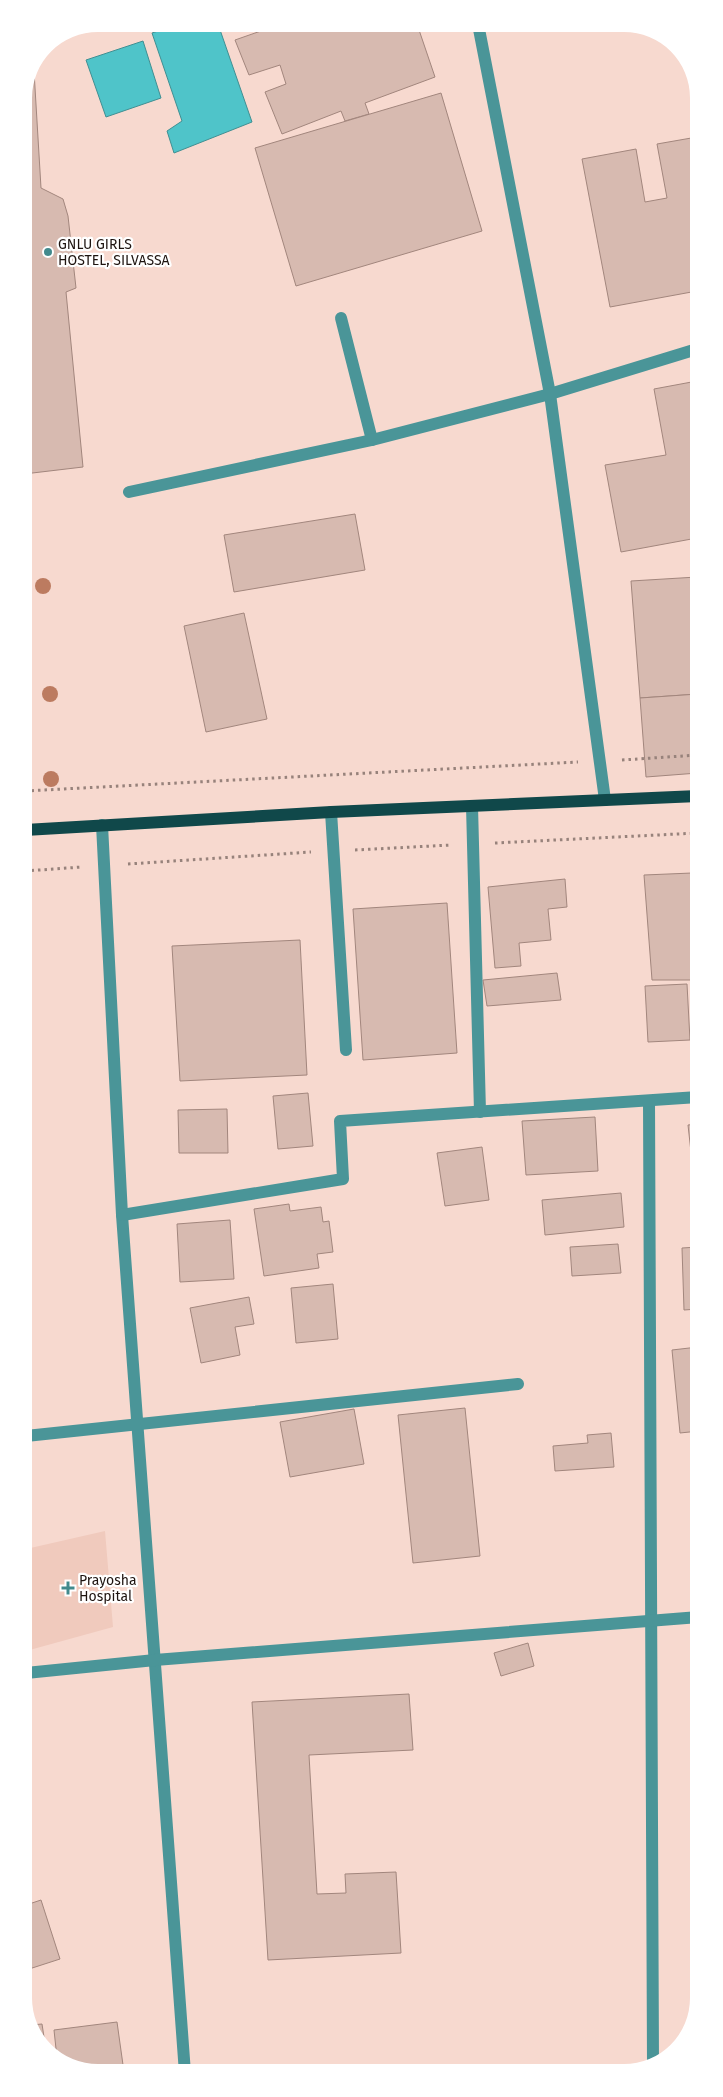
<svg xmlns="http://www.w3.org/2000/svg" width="723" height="2097" viewBox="0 0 723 2097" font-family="'Fira Sans',sans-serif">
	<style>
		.built { fill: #f0cabd }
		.water { fill: #4fc4c9; stroke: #408f92 }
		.building { fill: #d7bab0; stroke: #a2867d }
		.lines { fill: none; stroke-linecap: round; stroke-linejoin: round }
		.path { stroke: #97827b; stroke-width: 3; stroke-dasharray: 2.5 4; stroke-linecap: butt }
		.minor { stroke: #4a9598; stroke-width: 12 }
		.major { stroke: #10484a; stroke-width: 12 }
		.tree { fill: #bc7b60 }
		.poi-dot { fill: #428a8d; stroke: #fff; stroke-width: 2 }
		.labels { text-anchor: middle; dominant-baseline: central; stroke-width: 4.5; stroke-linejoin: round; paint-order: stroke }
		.poi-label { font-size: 14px; fill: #1e1410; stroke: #fff; text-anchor: start }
	</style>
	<rect width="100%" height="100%" fill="#f7d9cf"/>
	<polygon class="built" points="105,1531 113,1627 26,1651 26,1549"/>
	<g class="water">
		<polygon points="180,24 218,24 252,122 174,153 167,131 182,121 152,33"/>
		<polygon points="143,41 161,98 106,117 86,60"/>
	</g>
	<g class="building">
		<polygon points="299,24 417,24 435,77 365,103 369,114 345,121 341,111 282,134 265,92 286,84 280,65 249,75 235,40 278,25 282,31"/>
		<polygon points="34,71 41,188 63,199 68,216 76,288 66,292 83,467 24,474 24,94"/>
		<polygon points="441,93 482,231 296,286 255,148"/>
		<polygon points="697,137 697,291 610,307 582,159 636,149 645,202 667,198 657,144"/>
		<polygon points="697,381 697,538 621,552 605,465 666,455 654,389"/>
		<polygon points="355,514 365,570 234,592 224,535"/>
		<polygon points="697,577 698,694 640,698 631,581"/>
		<polygon points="244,613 267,719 206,732 184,626"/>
		<polygon points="698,694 698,773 646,777 640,698"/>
		<polygon points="692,873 695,980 652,980 644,875"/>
		<polygon points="565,879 567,907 548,909 551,940 519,943 521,966 495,968 488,887"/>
		<polygon points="447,903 457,1053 363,1060 353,909"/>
		<polygon points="300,940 307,1075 180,1081 172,946"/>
		<polygon points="557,973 561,1000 487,1006 483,980"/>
		<polygon points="687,984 690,1040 648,1042 645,986"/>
		<polygon points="308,1093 313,1146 278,1149 273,1096"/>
		<polygon points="227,1109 228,1153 179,1153 178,1110"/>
		<polygon points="595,1117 598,1171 526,1175 522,1121"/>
		<polygon points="698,1124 698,1215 688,1125"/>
		<polygon points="482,1147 489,1200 445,1206 437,1153"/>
		<polygon points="621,1193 624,1227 545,1235 542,1200"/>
		<polygon points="289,1204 290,1211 321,1207 323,1222 329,1221 333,1252 317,1254 319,1268 264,1276 254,1209"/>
		<polygon points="230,1220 234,1279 180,1282 177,1224"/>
		<polygon points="618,1244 621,1273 572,1276 570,1247"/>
		<polygon points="698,1247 698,1309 684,1310 682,1248"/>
		<polygon points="333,1284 338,1339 296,1343 291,1288"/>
		<polygon points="249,1297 254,1324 235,1327 240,1355 201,1363 190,1308"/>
		<polygon points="698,1347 699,1431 680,1433 672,1350"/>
		<polygon points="465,1408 480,1556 413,1563 398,1415"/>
		<polygon points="354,1409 364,1464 290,1477 280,1422"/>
		<polygon points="611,1433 614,1467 555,1471 553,1446 588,1443 587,1435"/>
		<polygon points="528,1643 534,1666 501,1676 494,1653"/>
		<polygon points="409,1694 413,1750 309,1755 317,1894 346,1893 345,1874 396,1872 401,1953 268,1960 252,1702"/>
		<polygon points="41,1900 60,1959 26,1970 26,1905"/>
		<polygon points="117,2022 124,2072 93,2073 57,2058 54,2030"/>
		<polygon points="42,2024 46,2050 31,2025"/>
	</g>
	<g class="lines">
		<g class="path">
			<polyline points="622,760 698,755"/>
			<polyline points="25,791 578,762"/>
			<polyline points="495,843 698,833"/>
			<polyline points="355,850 451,845"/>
			<polyline points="128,864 311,852"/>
			<polyline points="25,871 82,867"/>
		</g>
		<g class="minor">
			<polyline points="478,24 550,394 605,800"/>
			<polyline points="341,318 372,440"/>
			<polyline points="129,492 372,440 550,394 697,349"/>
			<polyline points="472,806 480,1112"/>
			<polyline points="331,812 346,1050"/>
			<polyline points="102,825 122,1215 185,2073"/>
			<polyline points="649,1101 653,2065"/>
			<polyline points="122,1215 343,1179 340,1121 698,1097"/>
			<polyline points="26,1436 518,1384"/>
			<polyline points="26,1673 155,1660 699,1617"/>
		</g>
		<polyline class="major" points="25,830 331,812 698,796"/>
	</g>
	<g class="tree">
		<circle cx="43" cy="586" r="8"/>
		<circle cx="50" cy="694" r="8"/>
		<circle cx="51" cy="779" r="8"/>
	</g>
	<g class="poi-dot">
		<circle cx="48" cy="252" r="5"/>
		<path d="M65.5 1580.5h5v5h5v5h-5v5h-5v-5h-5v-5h5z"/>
	</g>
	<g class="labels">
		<g class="poi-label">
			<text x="58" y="244">GNLU GIRLS<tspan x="58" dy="16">HOSTEL, SILVASSA</tspan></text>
			<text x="79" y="1580">Prayosha<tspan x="79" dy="16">Hospital</tspan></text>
		</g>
	</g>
	<path d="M0 0H723V2097H0ZM98 32H624A66 66 0 0 1 690 98V1998A66 66 0 0 1 624 2064H98A66 66 0 0 1 32 1998V98A66 66 0 0 1 98 32Z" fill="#fff" fill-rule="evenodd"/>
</svg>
